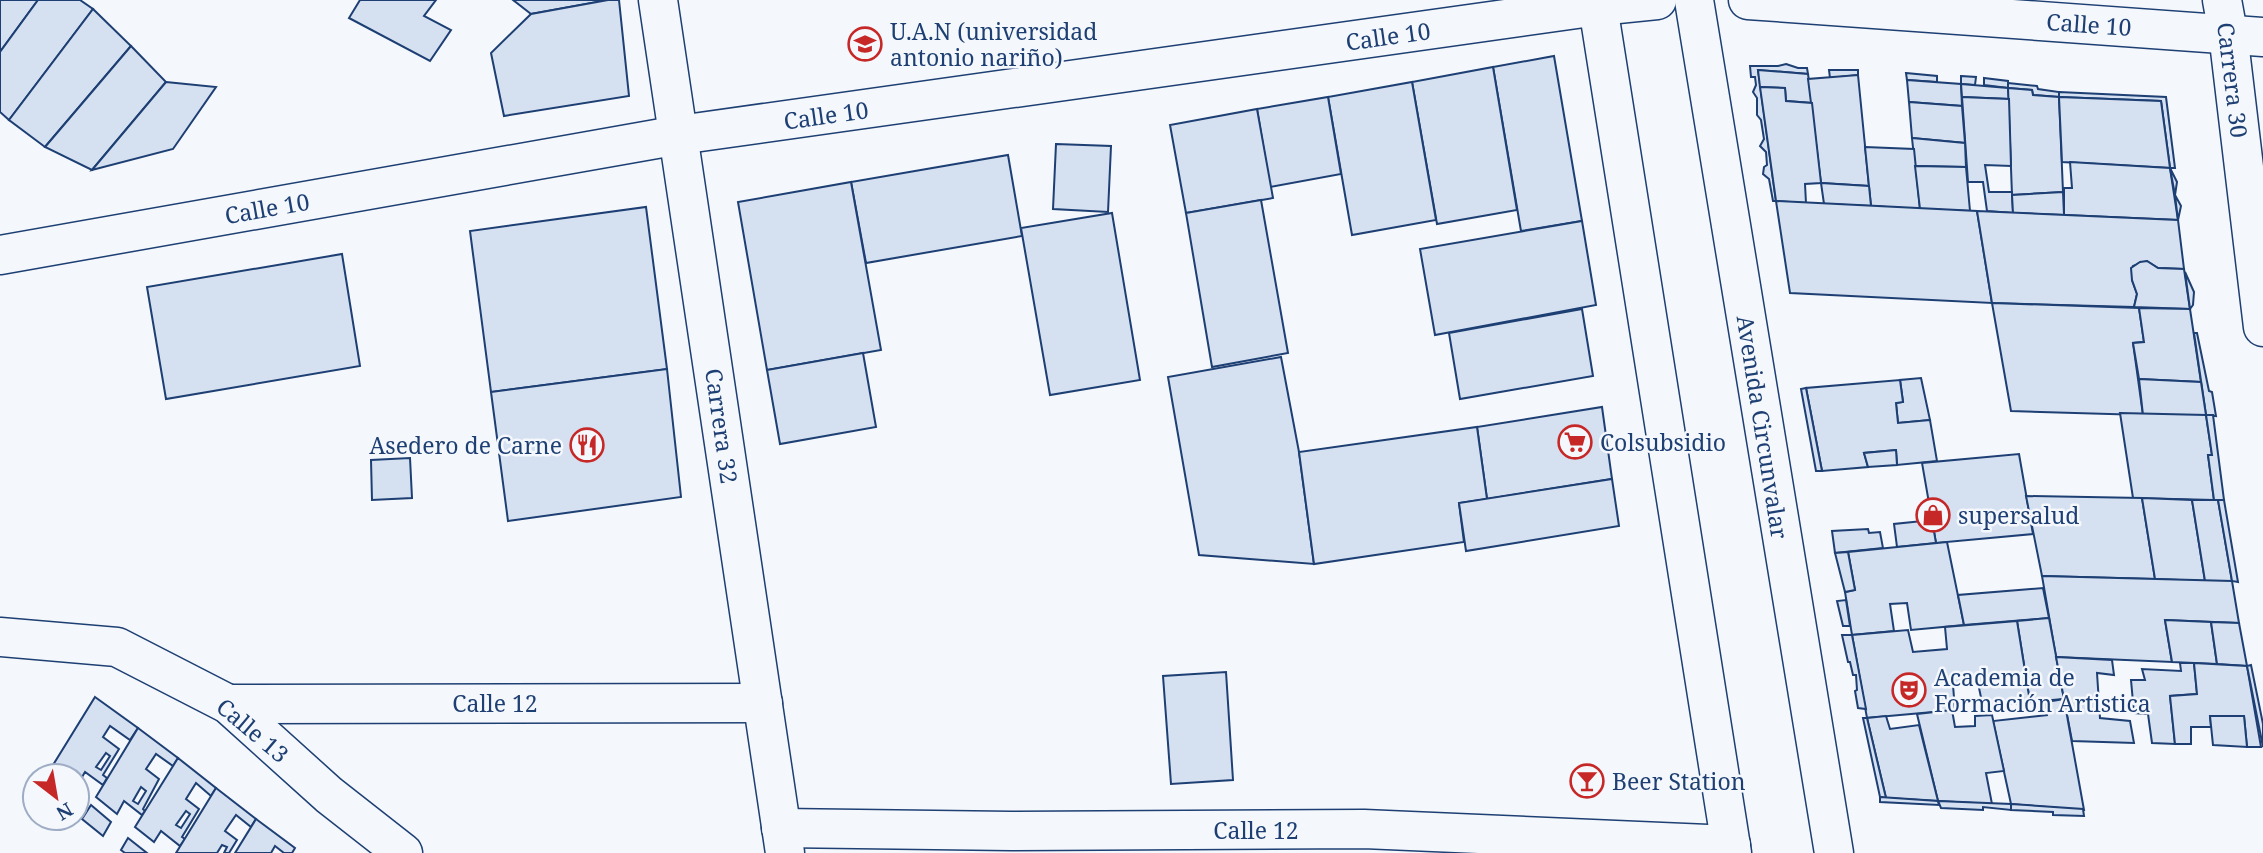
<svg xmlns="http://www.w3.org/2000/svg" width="2263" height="853" viewBox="0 0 2263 853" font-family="'Noto Serif',serif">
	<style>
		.building { fill: #d5e0f0; stroke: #1d3f73; stroke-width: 2; fill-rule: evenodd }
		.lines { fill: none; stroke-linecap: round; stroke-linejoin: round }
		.minor-casing { stroke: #1d3f73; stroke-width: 41 }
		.trunk-casing { stroke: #1d3f73; stroke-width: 41 }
		.minor { stroke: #f4f7fb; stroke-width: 38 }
		.trunk { stroke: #f4f7fb; stroke-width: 38 }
		.labels { text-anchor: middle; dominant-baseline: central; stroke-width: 5; stroke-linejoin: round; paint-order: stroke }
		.street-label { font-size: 23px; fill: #1d3f73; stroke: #f4f7fb }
		.poi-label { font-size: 23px; fill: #1d3f73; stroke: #f4f7fb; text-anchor: start }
	</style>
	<rect width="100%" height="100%" fill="#f4f7fb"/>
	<g class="building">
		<polygon points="0,0 38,0 0,52"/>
		<polygon points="38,0 80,0 93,9 9,120 0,112 0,52"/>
		<polygon points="360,0 436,0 424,16 451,30 430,61 349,18"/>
		<polygon points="513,0 608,0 531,14"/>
		<polygon points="608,0 619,0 629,96 504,116 491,53 531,14"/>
		<polygon points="93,9 131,46 45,147 9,120"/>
		<polygon points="131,46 166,82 92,170 45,147"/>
		<polygon points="1554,56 1582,221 1521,231 1493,67"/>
		<polygon points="1786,64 1798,68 1807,68 1808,74 1758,70 1776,201 1773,201 1769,179 1763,174 1764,167 1767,165 1766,152 1760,146 1764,139 1761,120 1757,115 1757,98 1753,92 1756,85 1755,77 1751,77 1750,66 1778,66"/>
		<polygon points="1493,67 1517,210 1437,224 1412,82"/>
		<polygon points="1758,70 1808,74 1812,103 1786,101 1785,88 1760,87"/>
		<polygon points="1829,70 1858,70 1858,75 1830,78"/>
		<polygon points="1906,73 1937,76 1937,82 1907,80"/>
		<polygon points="1858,75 1869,186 1821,183 1808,79"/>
		<polygon points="1961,76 1976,77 1975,85 1961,84"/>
		<polygon points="1984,78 2008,81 2008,88 1984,85"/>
		<polygon points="1907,80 1961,84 1962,106 1909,102"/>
		<polygon points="166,82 216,87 173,149 92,170"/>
		<polygon points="1412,82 1436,220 1352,235 1328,97"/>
		<polygon points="2008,83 2037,86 2038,89 2059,92 2059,97 2033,95 2032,90 2008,88"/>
		<polygon points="1961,84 2008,88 2009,99 1962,97"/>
		<polygon points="1760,87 1785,88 1786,101 1812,103 1821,183 1805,184 1806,203 1776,201"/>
		<polygon points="2008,88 2032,90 2033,95 2059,97 2063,192 2012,195"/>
		<polygon points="2059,92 2166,97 2175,168 2170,168 2161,101 2059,97"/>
		<polygon points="1328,97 1341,174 1270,187 1257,109"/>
		<polygon points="1962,97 2009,99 2011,166 1985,165 1989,192 2012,192 2013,213 1987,211 1983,182 1968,182"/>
		<polygon points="2059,97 2161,101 2170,168 2062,162"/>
		<polygon points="1909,102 1962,106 1965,143 1912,138"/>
		<polygon points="1257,109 1273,198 1186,213 1170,125"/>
		<polygon points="1912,138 1965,143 1966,167 1915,166"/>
		<polygon points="1056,144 1111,146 1108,212 1053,209"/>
		<polygon points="1865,147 1914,149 1920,209 1871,206"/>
		<polygon points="1008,155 1022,236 866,263 851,182"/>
		<polygon points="2070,162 2170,168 2178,220 2064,215 2064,188 2072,188"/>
		<polygon points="1915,166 1966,167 1970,211 1920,209"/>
		<polygon points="2170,168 2177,182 2175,195"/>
		<polygon points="851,182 881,350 767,370 738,202"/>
		<polygon points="1821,183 1869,186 1871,206 1824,204"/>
		<polygon points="2063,192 2064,215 2013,213 2012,195"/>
		<polygon points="2175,195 2181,206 2178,220"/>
		<polygon points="1261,200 1288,353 1212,367 1186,213"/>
		<polygon points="1776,201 1977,211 1992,303 1790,293"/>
		<polygon points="646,207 667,369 491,392 470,231"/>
		<polygon points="1977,211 2178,220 2184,269 2158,268 2147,261 2133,266 2132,280 2137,294 2134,307 1992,303"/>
		<polygon points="1112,213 1140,380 1050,395 1021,228"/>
		<polygon points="1582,221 1596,305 1435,335 1420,249"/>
		<polygon points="342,254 360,366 166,399 147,287"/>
		<polygon points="2147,261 2158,268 2184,269 2190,309 2134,307 2137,294 2132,280 2131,268 2140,262"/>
		<polygon points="2185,272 2194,292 2193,305 2190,309"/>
		<polygon points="1992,303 2139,308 2144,342 2133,343 2143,415 2011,411"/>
		<polygon points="2139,308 2190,309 2201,382 2139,379 2133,343 2144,342"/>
		<polygon points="1582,309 1593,376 1460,399 1449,333"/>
		<polygon points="2194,333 2197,333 2209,391 2212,392 2216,416 2206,415"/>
		<polygon points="863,353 876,427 780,444 767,370"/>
		<polygon points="1281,357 1299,452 1314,564 1199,555 1168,377"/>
		<polygon points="667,369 681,497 508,521 491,392"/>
		<polygon points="1921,378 1930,420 1898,423 1896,403 1903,402 1900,380"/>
		<polygon points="2139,379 2201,382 2206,415 2143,415"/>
		<polygon points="1900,380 1903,402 1896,403 1898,423 1930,420 1937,461 1897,465 1896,450 1864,453 1868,467 1822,471 1806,388"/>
		<polygon points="1806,388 1822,471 1816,471 1801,389"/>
		<polygon points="1602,407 1612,479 1487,499 1477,427"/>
		<polygon points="2120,413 2206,415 2212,455 2208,455 2214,500 2133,498"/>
		<polygon points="2206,415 2213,415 2224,500 2214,500 2208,455 2212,455"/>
		<polygon points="1477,427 1487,499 1459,503 1464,542 1314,564 1299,452"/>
		<polygon points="1896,450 1897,465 1868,467 1864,453"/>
		<polygon points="2019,454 2033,534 1936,543 1922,463"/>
		<polygon points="410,458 412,498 372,500 371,460"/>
		<polygon points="1612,479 1619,526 1466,551 1459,503"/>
		<polygon points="2026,496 2142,498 2155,579 2042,576"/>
		<polygon points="2142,498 2192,500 2205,581 2155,579"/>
		<polygon points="2192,500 2218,500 2232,581 2205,581"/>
		<polygon points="2218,500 2224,500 2238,582 2232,581"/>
		<polygon points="1932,520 1936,543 1897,547 1894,524"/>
		<polygon points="1868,529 1869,533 1880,532 1883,548 1835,553 1832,531"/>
		<polygon points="1947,542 1964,625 1911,630 1907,603 1890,604 1894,631 1852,635 1845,592 1855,590 1848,552"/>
		<polygon points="1848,552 1855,590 1845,592 1835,553"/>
		<polygon points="2042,576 2232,581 2239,623 2165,620 2172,662 2056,657"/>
		<polygon points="2043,588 2049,618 1964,625 1958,595"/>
		<polygon points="1846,600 1850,626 1843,626 1837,601"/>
		<polygon points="2049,618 2064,699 2030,702 2017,621"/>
		<polygon points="2165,620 2211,622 2217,664 2172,662"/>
		<polygon points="2017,621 2030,702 1983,707 1978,683 1953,685 1955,710 1867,718 1852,635 1908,630 1913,652 1947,649 1945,627"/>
		<polygon points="2211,622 2239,623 2247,666 2217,664"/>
		<polygon points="1842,635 1852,635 1866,709 1858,708 1855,691 1857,690 1856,675 1853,675 1850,662 1848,662"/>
		<polygon points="2056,657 2112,660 2114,675 2097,673 2100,718 2130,721 2134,743 2072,741"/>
		<polygon points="2180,663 2194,663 2197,694 2170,696 2175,744 2152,743 2148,714 2134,713 2131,680 2145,680 2142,669 2181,671"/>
		<polygon points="2194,663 2247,666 2261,747 2247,747 2244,716 2210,716 2211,727 2191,727 2191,744 2175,744 2170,696 2197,694"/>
		<polygon points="2251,665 2263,724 2263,747 2247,666"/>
		<polygon points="1226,672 1233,780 1171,784 1163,676"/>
		<path d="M95 697 138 728 130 740 110 726 103 737 119 749 103 775 107 778 103 785 85 772 78 784 77 776H68L53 765ZM106 753 110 756 101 770 96 767Z"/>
		<polygon points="2064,699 2084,810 2011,804 1993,721 2047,715 2046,702"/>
		<polygon points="1952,710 1955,727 1975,726 1975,716 1992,715 2004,771 1986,773 1992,804 1938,801 1917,714"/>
		<polygon points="1886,716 1890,729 1919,725 1938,801 1886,798 1867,718"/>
		<polygon points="2210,716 2244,716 2247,747 2213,745"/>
		<polygon points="1863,718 1867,718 1886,798 1880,797"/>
		<path d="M138 728 178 758 173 766 156 754 146 769 159 779 143 809 145 811 142 815 124 801 117 814 96 797ZM141 787 146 791 138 804 133 801Z"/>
		<path d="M178 758 216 788 211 796 196 783 186 799 199 809 182 837 185 839 180 846 161 831 154 842 135 827ZM186 811 190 814 181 828 176 825Z"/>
		<polygon points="216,788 256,819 251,827 236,815 225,831 237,840 229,853 224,853 227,847 222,845 217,853 176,853"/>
		<polygon points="1880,797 1938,801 1939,805 1880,802"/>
		<polygon points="1938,801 2011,804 2011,810 1983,807 1983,810 1941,808"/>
		<polygon points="2011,804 2083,809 2084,816 2053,815 2053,812 2011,810"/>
		<polygon points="91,805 111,822 103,836 82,819"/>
		<polygon points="256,819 295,848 292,853 284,853 275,846 271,853 235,853"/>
		<polygon points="128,838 147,853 125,853 121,850"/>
	</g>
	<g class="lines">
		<defs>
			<g id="minor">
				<polyline points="658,0 785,853"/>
				<polyline points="1748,0 2263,37"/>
				<polyline points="2222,0 2228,33 2263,327"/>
				<polyline points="0,255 679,135 1598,6 1657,0"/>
				<polyline points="0,637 117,647 228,704 329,795 403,853"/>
				<polyline points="228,704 763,703"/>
				<polyline points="781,828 1011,831 1364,829 1731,845"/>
			</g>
			<g id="trunk">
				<polyline points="1597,0 1732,853"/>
				<polyline points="1694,0 1834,853"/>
			</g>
		</defs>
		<use href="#minor" class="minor-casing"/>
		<use href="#trunk" class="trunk-casing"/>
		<use href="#minor" class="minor"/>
		<use href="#trunk" class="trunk"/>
	</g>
	<defs>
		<symbol id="university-ring" viewBox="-11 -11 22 22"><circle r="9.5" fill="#f4f7fb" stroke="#c62828" stroke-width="1.5"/><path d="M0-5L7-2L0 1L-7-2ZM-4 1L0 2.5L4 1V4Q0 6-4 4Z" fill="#c62828"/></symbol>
		<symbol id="supermarket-ring" viewBox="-11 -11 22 22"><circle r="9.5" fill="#f4f7fb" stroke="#c62828" stroke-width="1.5"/><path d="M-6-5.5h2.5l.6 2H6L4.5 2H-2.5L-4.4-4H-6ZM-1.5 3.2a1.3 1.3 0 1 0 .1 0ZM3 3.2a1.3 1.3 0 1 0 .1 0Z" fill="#c62828"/></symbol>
		<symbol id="restaurant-ring" viewBox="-11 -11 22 22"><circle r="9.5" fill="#f4f7fb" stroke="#c62828" stroke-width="1.5"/><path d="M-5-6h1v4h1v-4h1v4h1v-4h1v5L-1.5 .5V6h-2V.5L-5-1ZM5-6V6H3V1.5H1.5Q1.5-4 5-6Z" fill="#c62828"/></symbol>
		<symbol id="shop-ring" viewBox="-11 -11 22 22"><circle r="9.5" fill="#f4f7fb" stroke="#c62828" stroke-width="1.5"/><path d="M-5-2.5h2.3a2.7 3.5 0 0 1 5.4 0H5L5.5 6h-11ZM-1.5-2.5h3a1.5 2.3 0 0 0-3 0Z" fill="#c62828"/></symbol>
		<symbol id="theatre-ring" viewBox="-11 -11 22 22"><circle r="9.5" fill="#f4f7fb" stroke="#c62828" stroke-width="1.5"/><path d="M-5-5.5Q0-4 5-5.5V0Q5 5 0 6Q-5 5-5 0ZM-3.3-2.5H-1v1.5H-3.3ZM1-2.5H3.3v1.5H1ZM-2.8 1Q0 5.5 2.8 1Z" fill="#c62828"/></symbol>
		<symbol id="bar-ring" viewBox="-11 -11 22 22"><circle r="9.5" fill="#f4f7fb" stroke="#c62828" stroke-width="1.5"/><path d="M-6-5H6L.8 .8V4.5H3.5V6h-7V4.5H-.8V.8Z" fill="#c62828"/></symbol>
	</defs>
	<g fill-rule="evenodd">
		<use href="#university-ring" x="846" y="25" width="38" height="38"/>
		<use href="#supermarket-ring" x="1556" y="423" width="38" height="38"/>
		<use href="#restaurant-ring" x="568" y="426" width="38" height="38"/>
		<use href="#shop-ring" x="1914" y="496" width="38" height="38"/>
		<use href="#theatre-ring" x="1890" y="671" width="38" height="38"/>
		<use href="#bar-ring" x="1568" y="762" width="38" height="38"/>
	</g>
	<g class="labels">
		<g class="street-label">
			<text transform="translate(2089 24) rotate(4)">Calle 10</text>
			<text transform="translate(1388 36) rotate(-8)">Calle 10</text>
			<text transform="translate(2233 80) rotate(83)">Carrera 30</text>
			<text transform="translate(826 115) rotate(-8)">Calle 10</text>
			<text transform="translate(267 208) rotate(-10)">Calle 10</text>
			<text transform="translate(722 426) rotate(82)">Carrera 32</text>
			<text transform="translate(1763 427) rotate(81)">Avenida Circunvalar</text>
			<text x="495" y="703">Calle 12</text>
			<text transform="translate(253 730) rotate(40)">Calle 13</text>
			<text x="1256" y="830">Calle 12</text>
		</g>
		<g class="poi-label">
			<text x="890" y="31">U.A.N (universidad<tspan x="890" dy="26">antonio nariño)</tspan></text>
			<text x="1600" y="442">Colsubsidio</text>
			<text x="562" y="445" text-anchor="end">Asedero de Carne</text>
			<text x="1958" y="515">supersalud</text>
			<text x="1934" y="677">Academia de<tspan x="1934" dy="26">Formación Artistica</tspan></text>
			<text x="1612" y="781">Beer Station</text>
		</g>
	</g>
	<g transform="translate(56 797) rotate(149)"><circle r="33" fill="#f4f7fb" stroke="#9eadc5" stroke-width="2"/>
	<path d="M0-5L12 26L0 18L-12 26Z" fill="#c62828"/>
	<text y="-10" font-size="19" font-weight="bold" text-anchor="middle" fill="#1d3f73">N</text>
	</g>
</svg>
